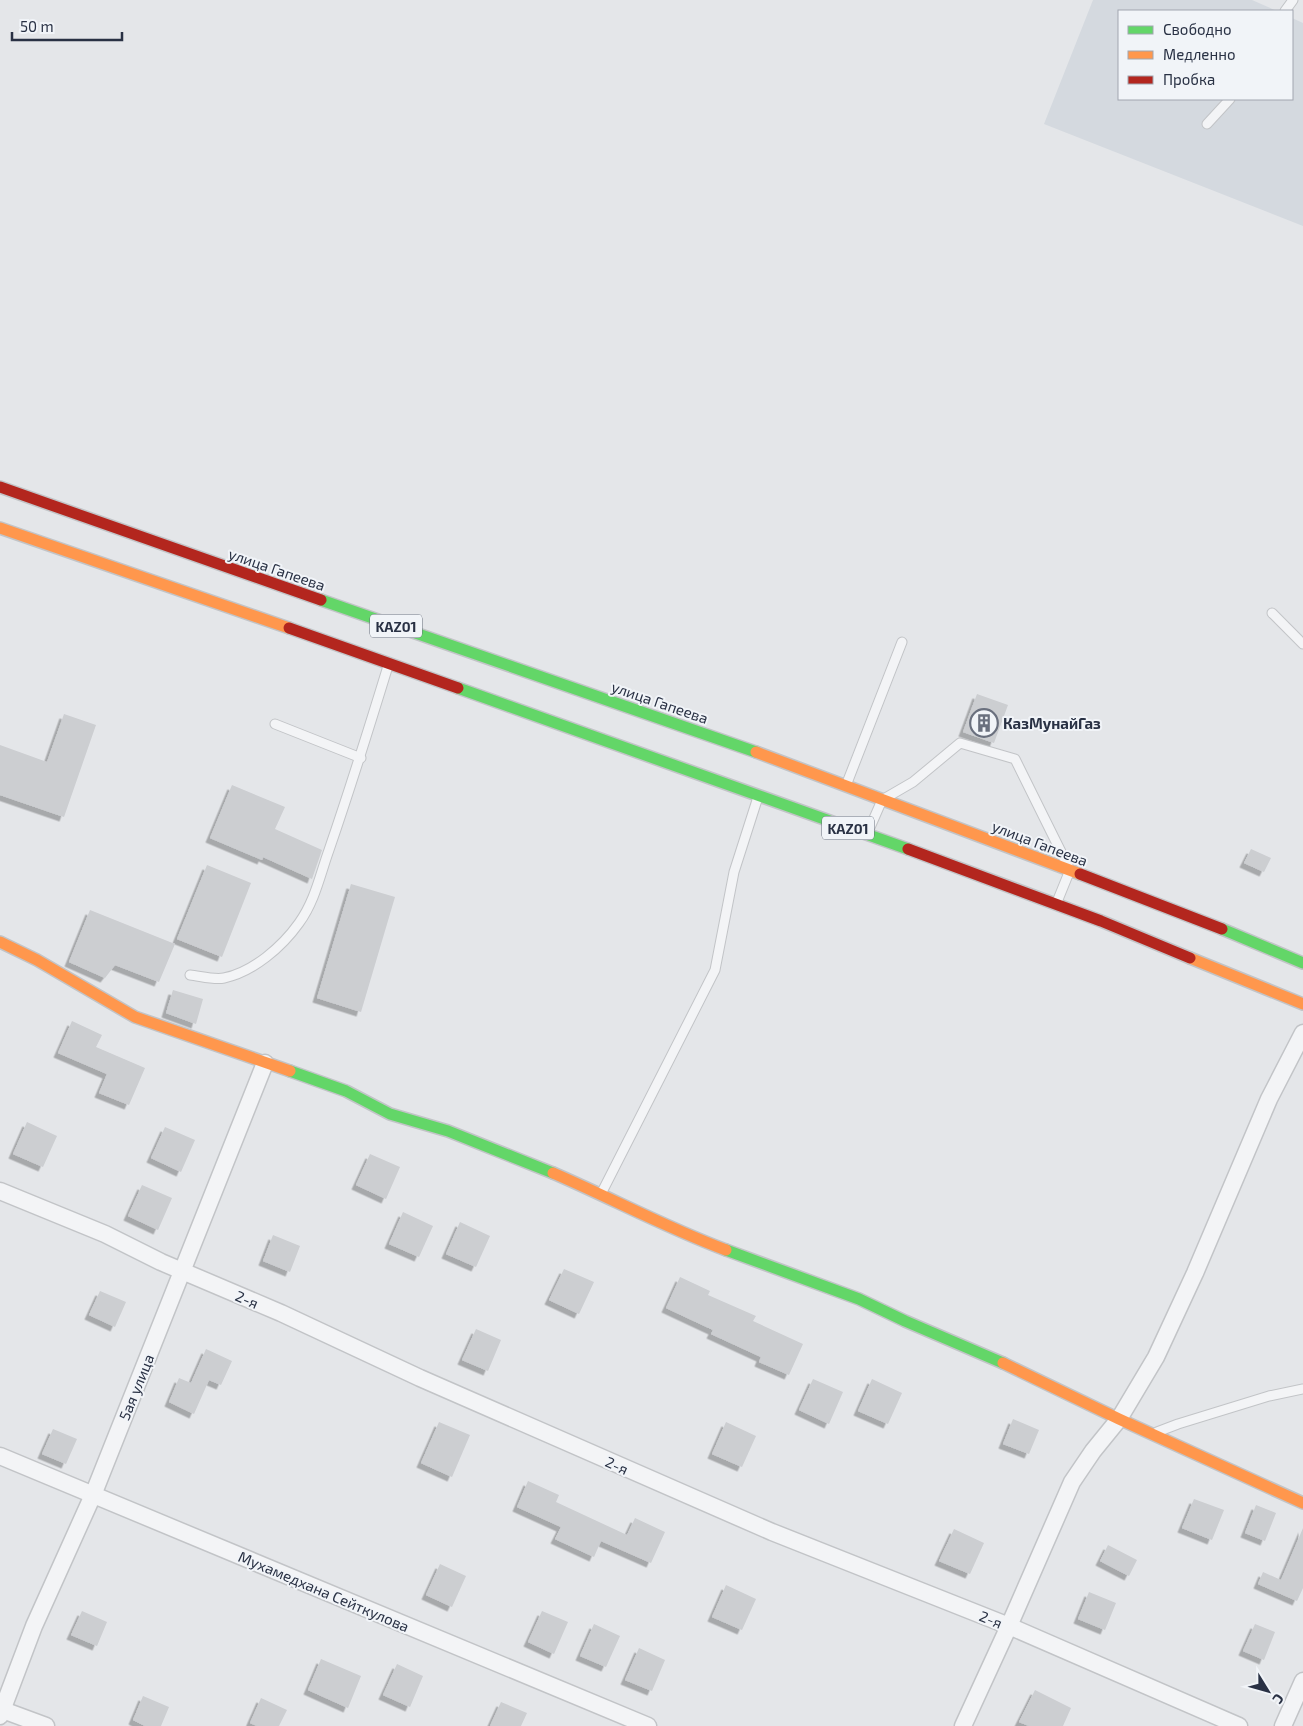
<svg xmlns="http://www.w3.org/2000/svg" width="1303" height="1726" viewBox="0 0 1303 1726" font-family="'Exo 2',sans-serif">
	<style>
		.built { fill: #d4d9df }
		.building { fill: #ccced1; filter: url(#shadow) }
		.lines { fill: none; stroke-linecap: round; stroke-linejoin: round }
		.lane-casing { stroke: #c2c4c7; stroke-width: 11 }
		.street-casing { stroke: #c2c4c7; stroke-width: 19 }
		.fast-casing { stroke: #c2c4c7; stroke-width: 14 }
		.slow-casing { stroke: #c2c4c7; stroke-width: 14 }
		.jam-casing { stroke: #c2c4c7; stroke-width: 14 }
		.lane { stroke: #f3f4f6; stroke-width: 9 }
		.street { stroke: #f3f4f6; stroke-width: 16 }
		.fast { stroke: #63d668; stroke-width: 11 }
		.slow { stroke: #ff974d; stroke-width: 11 }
		.jam { stroke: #b3261e; stroke-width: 11 }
		.labels { text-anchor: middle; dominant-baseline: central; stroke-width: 4; stroke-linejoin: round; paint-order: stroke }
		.shield { fill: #f1f4f8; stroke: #656c7a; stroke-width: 1 }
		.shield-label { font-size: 14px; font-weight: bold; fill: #293144 }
		.street-label { font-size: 15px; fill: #293144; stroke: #f1f4f8 }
		.poi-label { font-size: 15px; font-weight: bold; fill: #293144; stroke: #f1f4f8; text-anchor: start }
	</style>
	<defs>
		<filter id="shadow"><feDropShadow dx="-4.5" dy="4.5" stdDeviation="0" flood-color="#0004"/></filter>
	</defs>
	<rect width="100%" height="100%" fill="#e4e6e9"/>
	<polygon class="built" points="1093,0 1252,0 1277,11 1119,11 1119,99 1292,99 1292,18 1303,23 1303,226 1044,124"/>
	<g class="building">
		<polygon points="977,694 1008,705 994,743 963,732"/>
		<polygon points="64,714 96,725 64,817 0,795 0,745 47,762"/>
		<polygon points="232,785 285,807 275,829 322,850 312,879 263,857 262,860 210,838"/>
		<polygon points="1251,849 1271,858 1264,872 1244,863"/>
		<polygon points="207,865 251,883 222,957 177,939"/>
		<polygon points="351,884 395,897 361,1012 317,998"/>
		<polygon points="90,910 175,944 159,982 115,965 105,978 69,962"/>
		<polygon points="173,990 203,999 196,1024 166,1013"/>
		<polygon points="72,1021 102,1035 96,1047 145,1068 129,1105 99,1093 107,1074 58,1053"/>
		<polygon points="27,1122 57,1136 43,1167 13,1154"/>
		<polygon points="165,1127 195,1140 181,1172 151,1158"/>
		<polygon points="370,1154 400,1167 386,1199 356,1185"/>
		<polygon points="142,1185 172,1198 158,1230 128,1216"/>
		<polygon points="403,1212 433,1226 419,1257 389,1244"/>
		<polygon points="460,1222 490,1236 476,1267 446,1254"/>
		<polygon points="273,1235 300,1246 290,1272 263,1261"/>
		<polygon points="564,1269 594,1282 579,1314 549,1300"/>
		<polygon points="680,1277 710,1291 708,1295 756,1316 753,1321 803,1344 789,1375 759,1362 761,1357 711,1334 713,1330 666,1308"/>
		<polygon points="100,1291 126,1302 115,1327 89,1315"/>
		<polygon points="476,1329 501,1340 488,1371 462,1360"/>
		<polygon points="206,1349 232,1361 221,1385 209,1380 194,1414 169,1402 179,1378 191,1383"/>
		<polygon points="813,1379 843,1392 829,1424 799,1410"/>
		<polygon points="872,1379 902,1393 888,1424 858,1411"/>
		<polygon points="1013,1419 1039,1430 1029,1454 1003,1444"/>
		<polygon points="439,1422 470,1435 452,1477 421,1463"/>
		<polygon points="726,1422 756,1436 742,1467 712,1454"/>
		<polygon points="53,1429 77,1439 66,1464 42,1454"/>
		<polygon points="528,1481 559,1495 556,1502 627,1535 635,1518 665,1532 651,1563 601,1541 594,1557 555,1539 561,1527 517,1507"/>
		<polygon points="1194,1499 1224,1510 1212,1540 1182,1528"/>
		<polygon points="1256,1505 1276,1513 1265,1541 1245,1533"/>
		<polygon points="1303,1528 1303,1588 1297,1601 1258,1584 1263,1572 1281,1580"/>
		<polygon points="954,1529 984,1543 970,1574 939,1561"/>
		<polygon points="1108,1545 1137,1560 1129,1576 1100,1561"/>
		<polygon points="440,1564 466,1576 452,1607 426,1595"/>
		<polygon points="726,1585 756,1599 742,1630 712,1617"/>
		<polygon points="1089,1592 1116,1603 1105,1630 1078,1619"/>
		<polygon points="82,1611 107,1622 97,1646 71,1635"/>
		<polygon points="542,1611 568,1622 554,1654 528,1642"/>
		<polygon points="594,1624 620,1636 606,1667 580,1656"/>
		<polygon points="1255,1624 1275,1632 1264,1660 1243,1651"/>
		<polygon points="639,1648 665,1660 652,1691 625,1680"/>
		<polygon points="321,1659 361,1676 348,1708 308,1690"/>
		<polygon points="397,1664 423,1676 410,1707 383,1695"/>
		<polygon points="1035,1690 1071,1708 1063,1726 1029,1726 1019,1722"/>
		<polygon points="143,1696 169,1707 161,1726 145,1726 133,1720"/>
		<polygon points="261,1698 287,1710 279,1726 257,1726 250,1723"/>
		<polygon points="501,1702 527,1713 521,1726 490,1726"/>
	</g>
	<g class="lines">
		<defs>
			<g id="lane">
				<polyline points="1285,11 1293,0"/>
				<polyline points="1207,124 1230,99"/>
				<polyline points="1272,613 1303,644"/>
				<polyline points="275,724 361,758"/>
				<polyline points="847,783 902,642"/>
				<polyline points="868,832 882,800 913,782 960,743 1015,759 1070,870 1057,902"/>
				<path d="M190 975C200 976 214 980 224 978 253 972 282 947 299 923 315 901 320 875 329 850 350 789 369 728 388 666"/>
				<polyline points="601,1194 715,970 734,872 758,797"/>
				<polyline points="1157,1432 1178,1424 1269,1396 1303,1389"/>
			</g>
			<g id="street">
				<polyline points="0,1191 105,1234 161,1262 281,1313 420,1378 772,1532 1009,1626 1239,1726"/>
				<polyline points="0,1456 648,1726"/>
				<polyline points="0,1709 46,1726"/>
				<polyline points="0,1716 34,1626 93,1495 265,1063"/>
				<polyline points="963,1726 1009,1626 1072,1482 1093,1451 1119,1419 1156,1357 1195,1273 1269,1099 1303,1033"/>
				<polyline points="1283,1726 1303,1681"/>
			</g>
			<g id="fast">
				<polyline points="321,600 756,752"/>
				<polyline points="458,688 908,849"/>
				<polyline points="1222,929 1303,963"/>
				<polyline points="290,1071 346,1091 390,1114 448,1131 553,1173"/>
				<polyline points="726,1250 859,1299 905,1321 1003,1363"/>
			</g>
			<g id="slow">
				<polyline points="0,528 289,628"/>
				<polyline points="756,752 1080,874"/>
				<polyline points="0,942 37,960 135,1017 290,1071"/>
				<polyline points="1190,958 1303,1004"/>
				<path d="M553 1173C611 1198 667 1228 726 1250"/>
				<polyline points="1003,1363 1119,1419 1303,1503"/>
			</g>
			<g id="jam">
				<polyline points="0,487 321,600"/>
				<polyline points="289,628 458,688"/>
				<polyline points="908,849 1101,921 1190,958"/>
				<polyline points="1080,874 1222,929"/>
			</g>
		</defs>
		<use href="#lane" class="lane-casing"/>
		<use href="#street" class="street-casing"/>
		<use href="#fast" class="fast-casing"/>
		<use href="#slow" class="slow-casing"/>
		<use href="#jam" class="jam-casing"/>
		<use href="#lane" class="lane"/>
		<use href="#street" class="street"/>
		<use href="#fast" class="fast"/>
		<use href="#slow" class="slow"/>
		<use href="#jam" class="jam"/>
	</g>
	<defs>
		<symbol id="building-ring" viewBox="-11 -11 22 22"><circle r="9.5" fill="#f1f4f8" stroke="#6a707e" stroke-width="1.5"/><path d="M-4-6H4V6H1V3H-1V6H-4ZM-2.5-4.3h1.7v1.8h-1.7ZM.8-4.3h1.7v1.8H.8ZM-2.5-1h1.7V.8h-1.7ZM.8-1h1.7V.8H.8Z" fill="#6a707e"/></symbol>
	</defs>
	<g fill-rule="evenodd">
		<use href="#building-ring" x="968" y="707" width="32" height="32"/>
	</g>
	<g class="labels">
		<g class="shield">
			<rect x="370" y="614.5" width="52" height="23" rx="4"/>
			<rect x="822" y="816.5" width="52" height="23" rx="4"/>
		</g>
		<g class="shield-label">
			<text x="396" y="626">KАZ01</text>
			<text x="848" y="828">KАZ01</text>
		</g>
		<g class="street-label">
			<text transform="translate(277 569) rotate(19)">улица Гапеева</text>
			<text transform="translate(660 702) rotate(19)">улица Гапеева</text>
			<text transform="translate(1040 843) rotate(21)">улица Гапеева</text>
			<text transform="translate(247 1299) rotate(23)">2-я</text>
			<text transform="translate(136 1387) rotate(-68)">5ая улица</text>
			<text transform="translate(617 1465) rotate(24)">2-я</text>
			<text transform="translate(324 1591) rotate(23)">Мухамедхана Сейткулова</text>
			<text transform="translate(991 1619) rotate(22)">2-я</text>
		</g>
		<g class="poi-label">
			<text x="1003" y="723">КазМунайГаз</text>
		</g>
	</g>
	<rect x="1118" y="10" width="175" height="90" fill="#f1f4f8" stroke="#a1a6b0"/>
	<rect x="1128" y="26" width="25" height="8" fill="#63d668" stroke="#a1a6b0"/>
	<text x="1163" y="35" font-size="15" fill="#293144">Свободно</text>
	<rect x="1128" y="51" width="25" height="8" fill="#ff974d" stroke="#a1a6b0"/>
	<text x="1163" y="60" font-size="15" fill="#293144">Медленно</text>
	<rect x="1128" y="76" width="25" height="8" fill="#b3261e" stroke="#a1a6b0"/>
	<text x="1163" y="85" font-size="15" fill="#293144">Пробка</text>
	<g transform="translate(1268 1691) rotate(127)" stroke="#f1f4f8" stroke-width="4" paint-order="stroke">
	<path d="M0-4L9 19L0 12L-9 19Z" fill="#293144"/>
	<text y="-8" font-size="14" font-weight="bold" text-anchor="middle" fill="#293144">С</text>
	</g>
	<path d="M12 32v8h110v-8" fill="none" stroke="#293144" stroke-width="2.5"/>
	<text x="20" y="32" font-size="15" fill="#293144" stroke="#f1f4f8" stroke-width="4" paint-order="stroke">50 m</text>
</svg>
